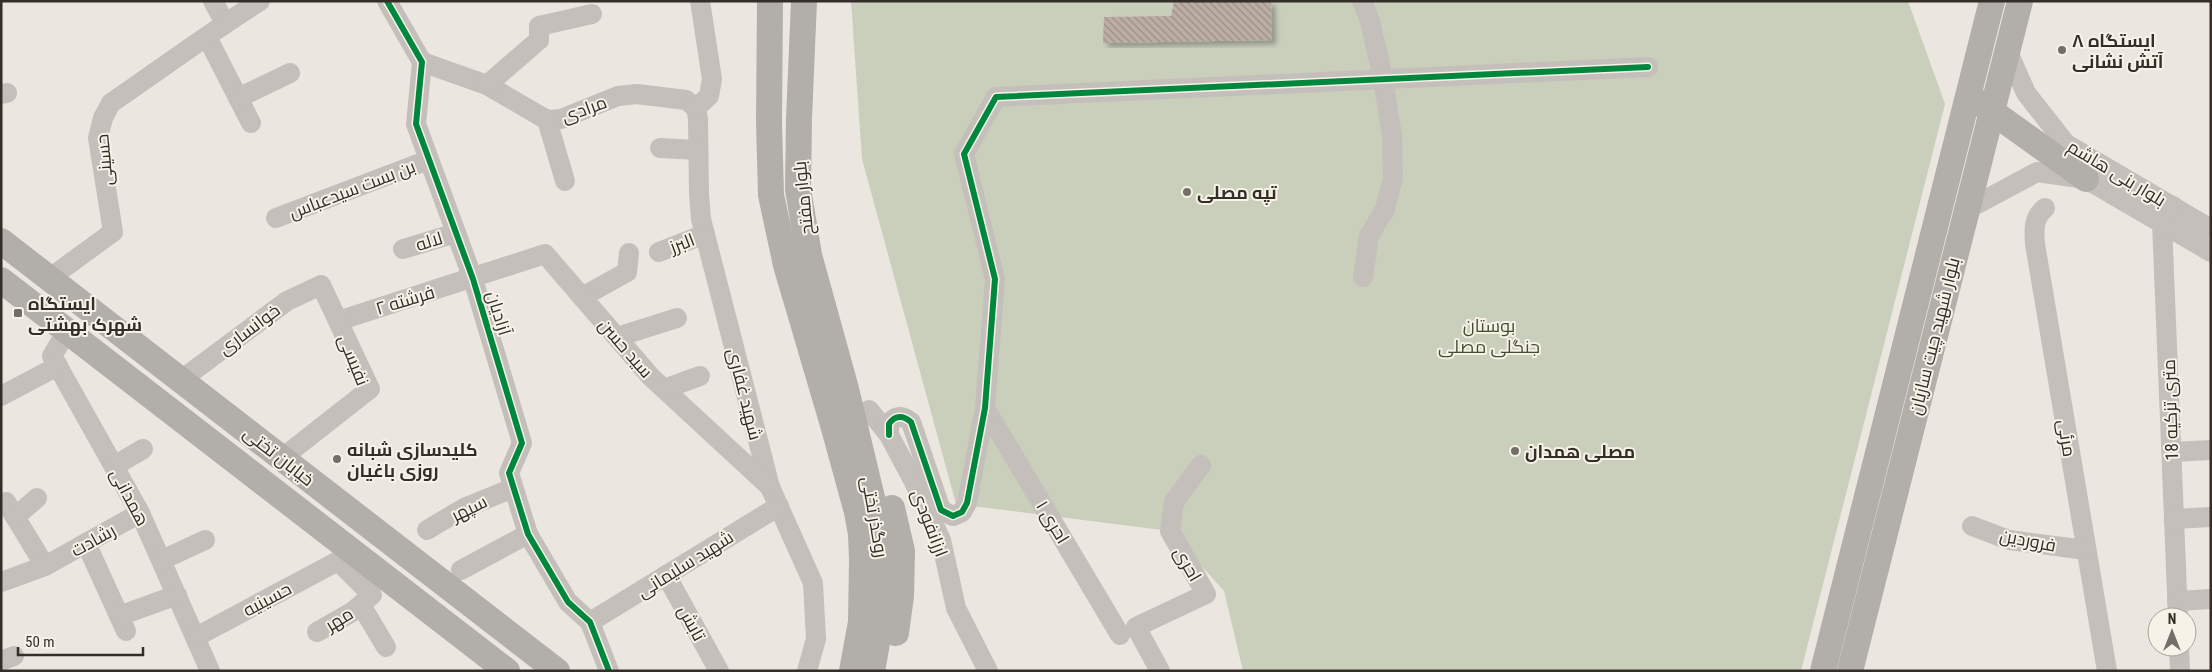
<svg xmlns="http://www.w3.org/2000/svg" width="2212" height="672" viewBox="0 0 2212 672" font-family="'Roboto Condensed',Cairo,sans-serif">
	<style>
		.park { fill: #cacfbc }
		.building { fill: url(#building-back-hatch); filter: url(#shadow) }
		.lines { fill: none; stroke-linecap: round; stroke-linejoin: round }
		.minor { stroke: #c4bfba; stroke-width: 20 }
		.major { stroke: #b2aea9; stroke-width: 26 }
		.cycleway-casing { stroke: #f7f2e8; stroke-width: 9 }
		.cycleway { stroke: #00873e; stroke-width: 6 }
		.poi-dot { fill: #746e68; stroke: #f7f2e8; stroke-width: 2 }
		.labels { text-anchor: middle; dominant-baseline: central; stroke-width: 4; stroke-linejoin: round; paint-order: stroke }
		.poi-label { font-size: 18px; font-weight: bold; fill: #342d28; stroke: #f7f2e8; text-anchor: start }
		.street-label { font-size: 18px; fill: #342d28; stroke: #f7f2e8 }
		.park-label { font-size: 18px; fill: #404f2f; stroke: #f7f2e8 }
	</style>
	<defs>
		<pattern id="building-back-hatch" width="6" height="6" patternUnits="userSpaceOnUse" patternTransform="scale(1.25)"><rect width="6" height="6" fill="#bdaea4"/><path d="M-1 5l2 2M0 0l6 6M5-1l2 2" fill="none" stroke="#9a8e86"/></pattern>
		<filter id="shadow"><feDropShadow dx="4.5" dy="4.5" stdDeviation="2.5" flood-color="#0004"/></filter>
	</defs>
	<rect width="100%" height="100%" fill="#ebe7e0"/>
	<polygon class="park" points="851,1 1908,1 1945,104 1801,671 1243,671 1224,591 1170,531 956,504 862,159"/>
	<polygon class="building" points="1174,1 1271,1 1272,40 1103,43 1104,17 1171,16"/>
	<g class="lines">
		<g class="minor">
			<polyline points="213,1 225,23"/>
			<polyline points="387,1 422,62 416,124 473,279 522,443 509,473 528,534 568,602 590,622 609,671"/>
			<polyline points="1362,1 1370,21 1383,79 1392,136 1393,178 1385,209 1369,236 1363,277"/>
			<polyline points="207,37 251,123"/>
			<polyline points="2008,52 2026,93 2066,144 2211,229"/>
			<polyline points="422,62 487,85 547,120 561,119 618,96 637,94 686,100 696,108"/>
			<polyline points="487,85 539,40 539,26 592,14"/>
			<polyline points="1,94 7,93"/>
			<polyline points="238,98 290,73"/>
			<polyline points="696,108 698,119 699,194 701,219 770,487 813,583 816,639 807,671"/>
			<polyline points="696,108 709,96 712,79 700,1"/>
			<polyline points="547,120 565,181"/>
			<polyline points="660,148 698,150"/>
			<polyline points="2173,206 2162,223 2178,617"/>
			<path d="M2045 208C2033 218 2034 229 2035 244L2107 671"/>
			<polyline points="1966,210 2037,172 2086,179 2211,252"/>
			<polyline points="276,218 428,160"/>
			<polyline points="403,249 456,233"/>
			<polyline points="659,252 705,234"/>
			<path d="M50 278 113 232 98 138 103 118 111 103C161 69 209 33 260 1"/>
			<polyline points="582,297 627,272 629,253"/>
			<polyline points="338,321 545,254 651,377 770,487"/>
			<polyline points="67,331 52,356 140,513 210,671"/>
			<polyline points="617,337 677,318"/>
			<polyline points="181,380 287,301 321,285 370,389 282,458"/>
			<polyline points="664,389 700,376"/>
			<polyline points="1,396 58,366"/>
			<polyline points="985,408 1120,635"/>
			<polyline points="869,410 889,435 913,480 941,540 956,608 988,671"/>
			<path d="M889 435V424C895 415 903 415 911 422L941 510 953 516 962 512 967 503 985 408 995 279 964 154 996 97 1648 67"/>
			<polyline points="2172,452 2211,450"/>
			<polyline points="114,466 143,449"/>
			<polyline points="1,503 6,502 45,566"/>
			<polyline points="15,517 37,498"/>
			<polyline points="2174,519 2211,517"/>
			<polyline points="1972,526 2009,540 2086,550"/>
			<polyline points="427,530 464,508 513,488"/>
			<polyline points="86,543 126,631"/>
			<polyline points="162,560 205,540"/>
			<polyline points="461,570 528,534"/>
			<polyline points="666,575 719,671"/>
			<polyline points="1,582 45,566 140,513"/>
			<polyline points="2177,601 2211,599"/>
			<polyline points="361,605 386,647"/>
			<polyline points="119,616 177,595"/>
			<polyline points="590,622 779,506"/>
			<polyline points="317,632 352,612 372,595 338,561"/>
			<polyline points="196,637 338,561 352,551"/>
			<polyline points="2179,647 2180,671"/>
			<polyline points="1,661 14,656"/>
			<polyline points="1160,671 1136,627 1206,594 1170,531 1174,502 1201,465"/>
		</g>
		<g class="major">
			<polyline points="770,1 769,122 771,195 786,265 834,428 857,512 861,534 862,560 861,622 852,671"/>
			<path d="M804 1 799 119 798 189 809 255 846 389 880 531C887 578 881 625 872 671"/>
			<polyline points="1980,103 2086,179"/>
			<polyline points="1,241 557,671"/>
			<polyline points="1,280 507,671"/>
			<polyline points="892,508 902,551 901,596 896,633"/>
			<polyline points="1823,671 1992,1"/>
			<polyline points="1850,671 2020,1"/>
		</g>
		<defs>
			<g id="cycleway">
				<polyline points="387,1 422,62 416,124 473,279 522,443 509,473 528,534 568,602 590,622 609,671"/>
				<path d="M889 435V424C895 415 903 415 911 422L941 510 953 516 962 512 967 503 985 408 995 279 964 154 996 97 1648 67"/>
			</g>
		</defs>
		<use href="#cycleway" class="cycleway-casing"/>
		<use href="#cycleway" class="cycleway"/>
	</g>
	<g class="poi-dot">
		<circle cx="2062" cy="50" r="5"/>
		<circle cx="1187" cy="192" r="5"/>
		<rect x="13" y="308" width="10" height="10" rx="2.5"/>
		<circle cx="1515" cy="451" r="5"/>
		<circle cx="337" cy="459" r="5"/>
	</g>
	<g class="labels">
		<g class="poi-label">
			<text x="2072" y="40">ایستگاه ۸<tspan x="2072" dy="21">آتش نشانی</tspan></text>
			<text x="1197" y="192">تپه مصلی</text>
			<text x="28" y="303">ایستگاه<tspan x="28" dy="21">شهرک بهشتی</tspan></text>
			<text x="347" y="449">کلیدسازی شبانه<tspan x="347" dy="21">روزی باغیان</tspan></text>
			<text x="1525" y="451">مصلی همدان</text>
		</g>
		<g class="street-label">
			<text transform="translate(584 109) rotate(-20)">مرادی</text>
			<text transform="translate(104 160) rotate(-95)">حسینی</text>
			<text transform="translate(2117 173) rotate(31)">بلوار بنی هاشم</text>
			<text transform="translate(352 189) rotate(-21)">بن بست سیدعباس</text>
			<text transform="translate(803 198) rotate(-96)">بلوار مفتح</text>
			<text transform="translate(429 241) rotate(-17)">لاله</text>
			<text transform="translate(682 243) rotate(-21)">البرز</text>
			<text transform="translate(405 300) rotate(-17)">فرشته ۲</text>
			<text transform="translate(499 313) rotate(73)">آزادیان</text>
			<text transform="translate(249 329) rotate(-37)">خوانساری</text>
			<text transform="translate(1934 336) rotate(-76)">بلوار شهید چیت سازیان</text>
			<text transform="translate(626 348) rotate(49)">سید حسن</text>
			<text transform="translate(354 360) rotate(68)">نفیسی</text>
			<text transform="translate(745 394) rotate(76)">شهید غفاری</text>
			<text transform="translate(2170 410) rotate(-92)">18 متری تزکیه</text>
			<text transform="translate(2067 438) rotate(81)">مرئی</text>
			<text transform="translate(279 456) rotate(38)">خیابان تختی</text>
			<text transform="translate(130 497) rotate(62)">همدانی</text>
			<text transform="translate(469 508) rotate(-26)">سپهر</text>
			<text transform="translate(875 517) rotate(80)">روگذر تختی</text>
			<text transform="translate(1053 522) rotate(59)">احری ۱</text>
			<text transform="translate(930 523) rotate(69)">ارزانفودی</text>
			<text transform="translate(93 540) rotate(-29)">رشادت</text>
			<text transform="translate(2028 540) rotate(11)">فروردین</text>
			<text transform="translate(685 564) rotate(-32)">شهید سلیمانی</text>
			<text transform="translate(1188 564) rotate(60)">احری</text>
			<text transform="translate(267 599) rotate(-28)">حسینیه</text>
			<text transform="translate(339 619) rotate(-31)">مهر</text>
			<text transform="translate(692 623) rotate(61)">تابش</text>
		</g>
		<g class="park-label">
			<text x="1489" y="325">بوستان<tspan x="1489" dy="21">جنگلی مصلی</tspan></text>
		</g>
	</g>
	<rect width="2212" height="672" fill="none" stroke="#342d28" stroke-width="5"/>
	<g transform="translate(2172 632)"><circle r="24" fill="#f7f2e8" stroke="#a9a39b"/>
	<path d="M0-4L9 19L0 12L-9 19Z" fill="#746e68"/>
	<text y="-8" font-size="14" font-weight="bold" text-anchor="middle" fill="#342d28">N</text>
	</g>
	<path d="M18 647v8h125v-8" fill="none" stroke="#342d28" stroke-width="2.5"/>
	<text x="25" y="647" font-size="15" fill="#342d28" stroke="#f7f2e8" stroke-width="4" paint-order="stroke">50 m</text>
</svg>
